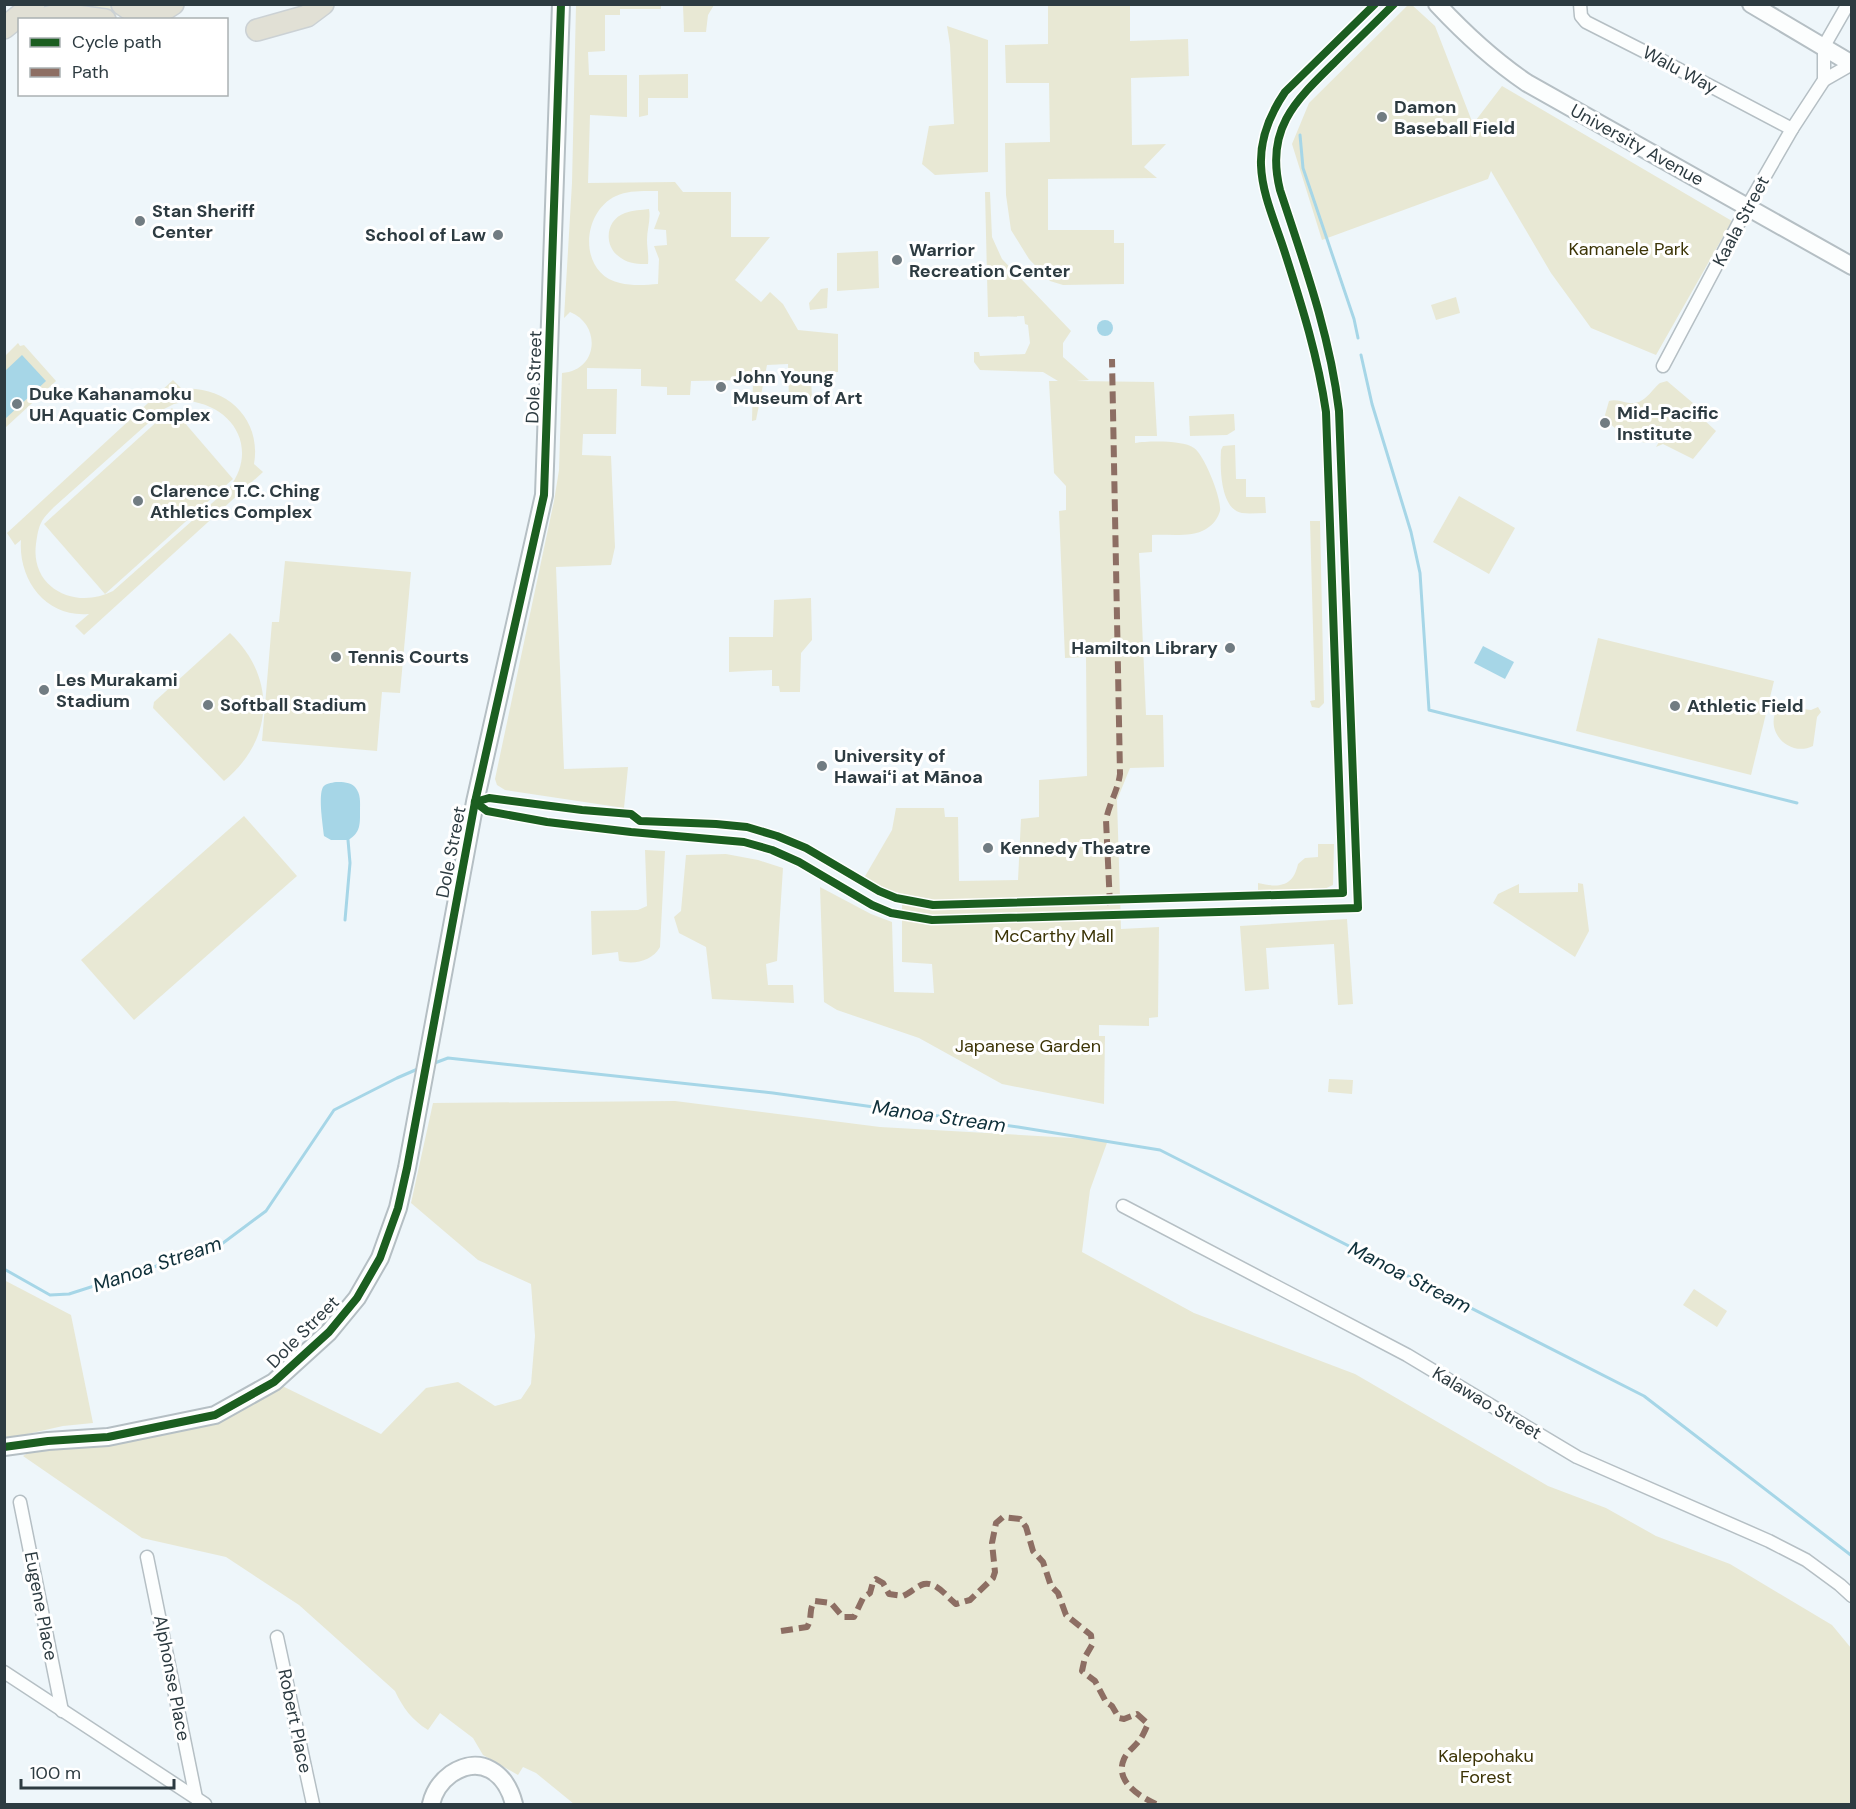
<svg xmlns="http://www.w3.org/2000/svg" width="1856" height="1809" viewBox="0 0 1856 1809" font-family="'DM Sans',sans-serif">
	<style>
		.green { fill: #e8e8d4; fill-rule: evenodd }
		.water { fill: #a6d6e7 }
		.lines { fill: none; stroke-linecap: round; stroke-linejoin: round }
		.stream { stroke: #a6d6e7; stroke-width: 3 }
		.street-casing { stroke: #b5bfc4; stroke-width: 15 }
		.secondary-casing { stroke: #b5bfc4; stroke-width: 20 }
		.highway-casing { stroke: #cbd1d4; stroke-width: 24 }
		.street { stroke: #fcfefe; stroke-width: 12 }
		.secondary { stroke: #fcfefe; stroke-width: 16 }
		.highway { stroke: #e1e0d5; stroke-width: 21 }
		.quiet { stroke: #8d6e63; stroke-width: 6; stroke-dasharray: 12 6; stroke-linecap: butt }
		.cycleway-casing { stroke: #fff; stroke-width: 11 }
		.cycleway { stroke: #1b5e20; stroke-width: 8 }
		.poi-dot { fill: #717c82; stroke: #fff; stroke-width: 2 }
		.labels { text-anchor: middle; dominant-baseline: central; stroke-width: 6; stroke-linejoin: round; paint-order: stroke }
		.street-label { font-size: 18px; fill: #2d3b41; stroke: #fff }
		.poi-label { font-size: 18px; font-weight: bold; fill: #2d3b41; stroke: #fff; text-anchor: start }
		.park-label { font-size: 18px; fill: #3c3406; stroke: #fff }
		.water-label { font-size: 20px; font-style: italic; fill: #0e2f39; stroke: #fff }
	</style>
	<rect width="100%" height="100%" fill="#eef6fa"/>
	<g class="green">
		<polygon points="52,5 117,5 139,19 102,13 48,9"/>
		<path d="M576 5H661V9H620V15H605V51L588 52 589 75H627V117L590 115 588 183 675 182 683 192H731V237H770L735 280 761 302 770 292 783 304 798 330 838 334V372L811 373 812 401 789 403 788 364 767 365 756 420 752 421 753 380 691 381 690 395H667V387L641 386V369L587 368V389H617L616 434H583L582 455 611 456 615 547 611 565 556 567 564 769 628 767 624 808 505 790 497 785 495 779 554 501 559 470 562 373C598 371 602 325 570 312L564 318 572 183ZM658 191V210L660 213 654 229 666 230 667 245 654 246 659 259 658 284C646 285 632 286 620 283 578 274 581 212 616 196 629 190 644 191 658 191Z"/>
		<polygon points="683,5 714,5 708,15 706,32 684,32"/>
		<polygon points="1048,5 1130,5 1130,41 1188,39 1189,76 1131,78 1132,145 1166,144 1144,167 1157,178 1048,179 1048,230 1114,230 1114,243 1124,243 1124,284 1063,285 1050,281 1029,259 1011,230 1006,195 1005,143 1050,142 1049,83 1006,83 1005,45 1048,44"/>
		<polygon points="1408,5 1412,5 1435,26 1473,124 1502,86 1732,221 1656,355 1591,328 1551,273 1491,171 1488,179 1322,240 1292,144 1309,103"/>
		<polygon points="947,26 988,40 988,172 935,175 922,164 929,126 954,124 950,45"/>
		<polygon points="688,74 688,98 648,98 648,115 639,117 639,75"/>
		<path d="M985 192H990L992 237 1002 259 1071 331 1063 343V357L1089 380 1076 381 1154 382 1157 436H1135V443C1148 441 1183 440 1194 448 1204 454 1222 499 1220 511 1218 518 1213 525 1206 529 1191 538 1169 534 1152 535V552L1139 553 1146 715H1163L1164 767 1130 768 1117 800 1121 929 1159 927 1158 1017 1149 1018V1026L1099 1025V1036H1105L1104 1104 1002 1084 919 1038 837 1010 824 1002 820 887 871 914 892 922 894 992 934 993 932 964 902 962V898L864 878 892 830 896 808H944L945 817H958L959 881 1018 880 1021 819 1039 817V780L1087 776 1086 657 1065 658 1059 511 1066 510V486L1054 473 1049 381H1058L1043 372 980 370 974 362V352H979L980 356 1025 354 1030 343 1028 325 1025 324 1024 316 988 317Z"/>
		<path d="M649 209C651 220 647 229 647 240 647 248 649 256 648 264 639 264 629 264 621 258 603 247 605 220 625 213 633 210 641 210 649 209Z"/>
		<polygon points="878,251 879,288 837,291 837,253"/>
		<polygon points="828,288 827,308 810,310 809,303 821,289"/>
		<polygon points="1456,297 1460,313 1436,320 1431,305"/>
		<polygon points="18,343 20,346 24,345 56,381 5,428 5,356"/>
		<path d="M173 380 182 389C226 385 262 419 254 464L263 472 84 635 75 626 89 614C46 618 18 580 21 540L15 545 7 533ZM188 401C234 406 259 449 229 488L113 591C77 610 30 589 36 544 37 537 38 528 42 521 45 516 50 511 54 507L164 409 174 404Z"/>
		<path d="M1667 381 1700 409 1703 419 1716 431 1693 459 1663 444 1656 447 1662 437 1656 433 1646 443C1631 439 1611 430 1605 415L1609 401C1616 399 1622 402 1629 403 1645 405 1651 390 1660 383Z"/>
		<polygon points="172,408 233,479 105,594 44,524"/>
		<polygon points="1234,414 1235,430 1227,435 1190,436 1189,416"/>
		<path d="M1235 445 1236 479H1246V497H1265L1266 513C1258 513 1249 514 1242 513 1220 509 1220 467 1221 450L1223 446Z"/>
		<polygon points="1459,496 1515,528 1489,574 1433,542"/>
		<polygon points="1310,521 1320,521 1324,703 1319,708 1312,707 1310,701 1315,700"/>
		<polygon points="285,561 411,572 400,693 382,692 377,751 262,741 272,622 279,622"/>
		<polygon points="811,598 812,640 801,653 800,692 780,692 779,686 772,686 772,670 729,672 729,637 773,637 774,600"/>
		<path d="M230 633C277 678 274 740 224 781L153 708 154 702Z"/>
		<polygon points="1598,638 1774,681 1751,775 1576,731"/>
		<path d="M1779 706 1811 710 1818 707 1821 712 1817 717 1813 746C1788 758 1762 729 1779 706Z"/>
		<polygon points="244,816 297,876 134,1020 81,960"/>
		<path d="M1318 844H1334L1333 885 1320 891 1258 893V883C1279 888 1293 887 1298 864L1305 858 1318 857Z"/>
		<path d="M645 850 665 851 660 947C652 961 635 965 619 961L618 952 592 955 591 911 638 910 647 906Z"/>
		<polygon points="726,854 758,860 783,868 777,961 766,964 768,985 793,985 794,1003 712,999 706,947 679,933 674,917 681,911 686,855"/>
		<polygon points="1578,883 1583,884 1589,931 1575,957 1493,903 1498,894 1519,884 1519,893 1578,892"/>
		<polygon points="1347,919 1353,1004 1338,1005 1334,944 1266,948 1269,989 1245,991 1240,926"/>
		<polygon points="1329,1079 1353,1080 1352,1094 1328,1092"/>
		<path d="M675 1101 880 1127 1108 1140 1090 1190 1082 1252 1194 1313 1355 1374 1548 1486 1606 1508 1656 1536 1730 1564 1832 1625 1851 1648V1804H574L536 1773 523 1767 518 1775 483 1755 473 1738 440 1713 428 1730C412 1720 403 1708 395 1691L299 1605 226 1557 142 1538 23 1456 48 1441 168 1425 274 1382 381 1434 426 1388 458 1382 495 1406 521 1399 531 1384 535 1336 531 1284 478 1260 411 1203 433 1103Z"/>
		<polygon points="4,1280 71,1315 93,1423 63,1426 5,1439"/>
		<polygon points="1694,1289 1727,1311 1717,1327 1683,1305"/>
	</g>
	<g class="water">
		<circle cx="1105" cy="328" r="8"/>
		<polygon points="22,355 46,381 5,419 5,371"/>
		<polygon points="1483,646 1514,662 1505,679 1474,663"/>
		<path d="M336 782C343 782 350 782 355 787 361 794 360 802 360 811 360 823 361 833 348 840H331L324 836C323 826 318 796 323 787 326 783 331 783 336 782Z"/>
	</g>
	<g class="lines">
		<g class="stream">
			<polyline points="1300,135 1303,168 1354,319 1358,338"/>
			<polyline points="1361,355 1372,404 1411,532 1420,573 1429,710 1797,803"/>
			<polyline points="345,920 350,863 348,840"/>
			<polyline points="432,1064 448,1058 773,1093 1018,1127 1160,1150 1644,1396 1852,1556"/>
			<polyline points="4,1269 50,1295 69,1294 219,1246 266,1211 334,1110 397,1078 420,1068"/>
		</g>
		<defs>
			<g id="street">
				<polyline points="1580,4 1581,16 1586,22 1661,60 1792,129"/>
				<polyline points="1824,80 1852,64"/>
				<polyline points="1663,366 1750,202 1792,129 1824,80 1824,46 1848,4"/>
				<polyline points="1123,1206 1407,1355 1577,1457 1769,1541 1806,1560 1840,1585 1852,1596"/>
				<polyline points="20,1502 62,1711"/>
				<polyline points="147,1557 196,1798"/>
				<polyline points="277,1637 313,1804"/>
				<polyline points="4,1672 205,1804"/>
			</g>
			<g id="secondary">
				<path d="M1437 4C1465 34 1493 60 1527 83L1852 266"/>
				<polyline points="1751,4 1852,64"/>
				<polyline points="4,1447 48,1441 108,1437 215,1415 274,1382 329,1332 357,1298 380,1258 398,1208 407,1168 475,802 544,495 561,4"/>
				<path d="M431 1804C434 1791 440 1782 451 1774 481 1754 506 1773 514 1804"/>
			</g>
			<g id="highway">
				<path d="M122 4C138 17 157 16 173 4"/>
				<path d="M39 20C60 11 83 17 105 20"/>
				<polyline points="4,28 34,4"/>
				<polyline points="257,30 307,16 323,4"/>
			</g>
		</defs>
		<use href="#street" class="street-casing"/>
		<use href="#secondary" class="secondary-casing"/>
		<use href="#highway" class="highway-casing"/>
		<use href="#street" class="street"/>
		<use href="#secondary" class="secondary"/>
		<use href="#highway" class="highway"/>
		<g class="quiet">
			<path d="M1110 905 1106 820C1109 804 1118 790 1120 774L1112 359"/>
			<path d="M781 1631 807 1627C813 1618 808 1609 815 1601L831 1603 843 1617H854L863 1598 870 1593 873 1582 876 1579 883 1583 889 1594 903 1596C910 1593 917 1586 924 1584 936 1581 948 1598 956 1604L970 1600 993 1578 995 1572 992 1543 996 1523 1003 1517 1020 1519 1026 1527 1033 1551 1043 1562 1051 1586 1058 1593 1066 1615 1091 1635 1092 1645 1085 1657 1082 1671 1095 1681 1106 1702 1112 1706 1119 1718 1124 1719 1137 1714 1148 1724C1145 1730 1143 1736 1139 1741 1134 1747 1127 1752 1124 1759 1114 1781 1140 1797 1156 1804"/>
		</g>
		<defs>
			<g id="cycleway">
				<path d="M475 802 487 811 547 822 631 832 744 842 772 850 799 862 872 905 891 913 932 920 1358 908 1339 411C1330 335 1304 263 1280 190 1265 130 1294 102 1334 63 1354 43 1374 24 1394 4"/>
				<path d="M475 802 489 798 582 810 631 814 640 821 716 824 747 827 777 836 806 848 879 891 896 898 933 905 1343 893 1326 412C1318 357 1302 306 1285 253 1276 224 1262 195 1261 165 1260 138 1270 114 1285 92L1375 4"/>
				<polyline points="4,1447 48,1441 108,1437 215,1415 274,1382 329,1332 357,1298 380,1258 398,1208 407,1168 475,802 544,495 561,4"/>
			</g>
		</defs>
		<use href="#cycleway" class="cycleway-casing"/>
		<use href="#cycleway" class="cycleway"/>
	</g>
	<g class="poi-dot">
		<circle cx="1382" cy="117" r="6"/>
		<circle cx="140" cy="221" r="6"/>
		<circle cx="498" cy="235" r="6"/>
		<circle cx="897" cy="260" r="6"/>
		<circle cx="721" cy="387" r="6"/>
		<circle cx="17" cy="404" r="6"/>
		<circle cx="1605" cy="423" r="6"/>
		<circle cx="138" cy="501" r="6"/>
		<circle cx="1230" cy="648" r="6"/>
		<circle cx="336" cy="657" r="6"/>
		<circle cx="44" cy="690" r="6"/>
		<circle cx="208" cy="705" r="6"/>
		<circle cx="1675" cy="706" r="6"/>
		<circle cx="822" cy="766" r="6"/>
		<circle cx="988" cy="848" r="6"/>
	</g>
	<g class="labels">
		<g class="street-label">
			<text transform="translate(1680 70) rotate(28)">Walu Way</text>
			<text transform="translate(1637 145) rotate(29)">University Avenue</text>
			<text transform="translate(1741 221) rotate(-62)">Kaala Street</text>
			<text transform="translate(534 377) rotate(-88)">Dole Street</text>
			<text transform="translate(451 852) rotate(-79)">Dole Street</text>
			<text transform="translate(303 1332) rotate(-45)">Dole Street</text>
			<text transform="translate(1487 1403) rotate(31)">Kalawao Street</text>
			<text transform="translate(41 1606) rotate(79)">Eugene Place</text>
			<text transform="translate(172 1678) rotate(79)">Alphonse Place</text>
			<text transform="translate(295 1721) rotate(78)">Robert Place</text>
		</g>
		<g class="poi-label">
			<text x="1394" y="107">Damon<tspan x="1394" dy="21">Baseball Field</tspan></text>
			<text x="152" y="211">Stan Sheriff<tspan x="152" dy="21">Center</tspan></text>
			<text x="486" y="235" text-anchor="end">School of Law</text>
			<text x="909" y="250">Warrior<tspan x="909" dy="21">Recreation Center</tspan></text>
			<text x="733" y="377">John Young<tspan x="733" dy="21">Museum of Art</tspan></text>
			<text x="29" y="394">Duke Kahanamoku<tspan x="29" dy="21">UH Aquatic Complex</tspan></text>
			<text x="1617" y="413">Mid-Pacific<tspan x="1617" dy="21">Institute</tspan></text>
			<text x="150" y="491">Clarence T.C. Ching<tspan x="150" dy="21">Athletics Complex</tspan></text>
			<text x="1218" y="648" text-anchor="end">Hamilton Library</text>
			<text x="348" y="657">Tennis Courts</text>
			<text x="56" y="680">Les Murakami<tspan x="56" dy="21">Stadium</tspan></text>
			<text x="220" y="705">Softball Stadium</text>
			<text x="1687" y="706">Athletic Field</text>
			<text x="834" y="756">University of<tspan x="834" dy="21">Hawaiʻi at Mānoa</tspan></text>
			<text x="1000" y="848">Kennedy Theatre</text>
		</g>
		<g class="park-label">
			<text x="1629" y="249">Kamanele Park</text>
			<text x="1054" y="936">McCarthy Mall</text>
			<text x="1028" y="1046">Japanese Garden</text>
			<text x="1486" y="1756">Kalepohaku<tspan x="1486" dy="21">Forest</tspan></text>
		</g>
		<g class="water-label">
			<text transform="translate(939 1116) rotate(8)">Manoa Stream</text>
			<text transform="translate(157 1264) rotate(-19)">Manoa Stream</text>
			<text transform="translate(1410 1277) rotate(27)">Manoa Stream</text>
		</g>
	</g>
	<rect width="1856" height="1809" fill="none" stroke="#2d3b41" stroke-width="12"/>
	<rect x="18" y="18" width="210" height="78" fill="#ffffff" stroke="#abb1b3" stroke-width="1.5"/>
	<rect x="30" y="38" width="30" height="9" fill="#1b5e20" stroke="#abb1b3" stroke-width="1.5"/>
	<text x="72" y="48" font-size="18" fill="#2d3b41">Cycle path</text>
	<rect x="30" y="68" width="30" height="9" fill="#8d6e63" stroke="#abb1b3" stroke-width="1.5"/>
	<text x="72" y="78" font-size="18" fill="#2d3b41">Path</text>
	<path d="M21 1779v9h153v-9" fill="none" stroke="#2d3b41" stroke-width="3"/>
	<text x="30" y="1779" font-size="18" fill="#2d3b41" stroke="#ffffff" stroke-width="4.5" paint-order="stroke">100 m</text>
</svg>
